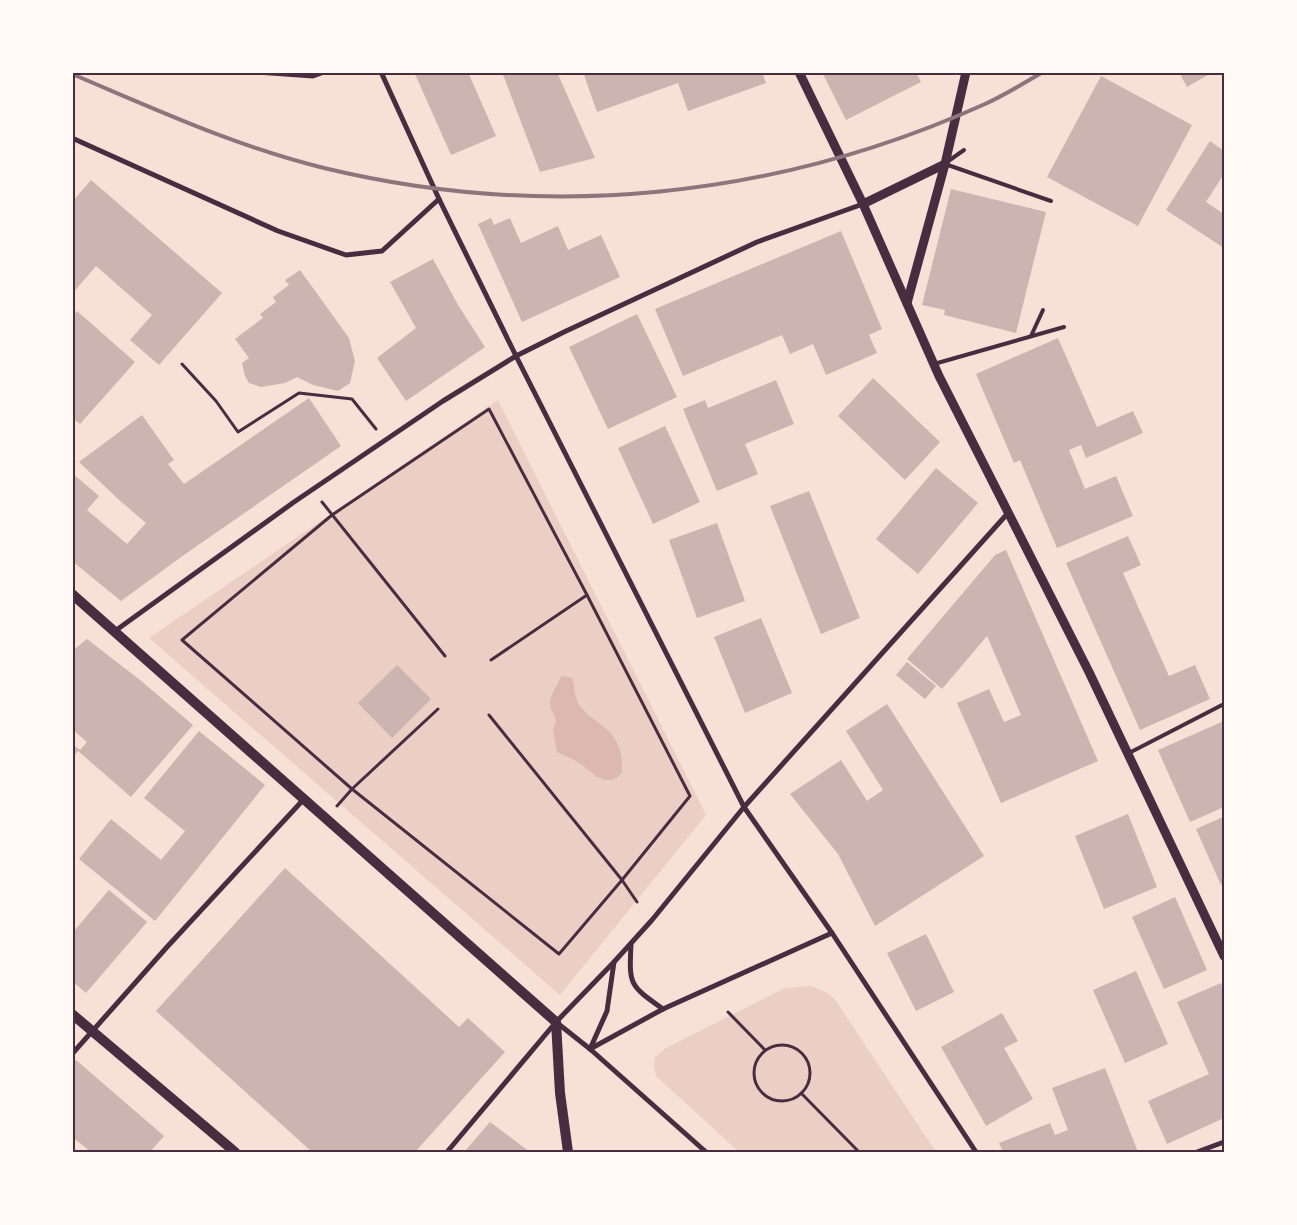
<svg xmlns="http://www.w3.org/2000/svg" width="1297" height="1225" viewBox="0 0 1297 1225" font-family="Overpass,sans-serif">
	<style>
		.green { fill: #ebcfc5 }
		.water { fill: #dcb8b0 }
		.building { fill: #ccb4b1 }
		.lines { fill: none; stroke-linecap: round; stroke-linejoin: round }
		.path { stroke: #4a2c40; stroke-width: 3 }
		.service { stroke: #4a2c40; stroke-width: 4 }
		.minor { stroke: #4a2c40; stroke-width: 5 }
		.tertiary { stroke: #4a2c40; stroke-width: 9 }
		.secondary { stroke: #4a2c40; stroke-width: 10 }
		.rail { stroke: #8f747c; stroke-width: 4 }
		.neatline { fill: none; stroke: #4a2c40; stroke-width: 2 }
	</style>
	<rect width="100%" height="100%" fill="#f7e1d7"/>
	<g class="green">
		<polygon points="498,400 706,815 560,995 149,638"/>
		<polygon points="811,986 824,991 834,998 936,1152 739,1152 656,1076 654,1066 655,1057 666,1048 785,988"/>
	</g>
	<path class="water" d="M561 676 573 678C574 687 575 698 579 705 584 712 592 718 599 723 618 737 623 750 622 773 608 789 594 775 582 765 575 759 565 756 557 752L553 730C560 716 551 716 550 703 550 694 558 685 561 676Z"/>
	<g class="building">
		<polygon points="418,72 468,72 496,136 451,155 415,74"/>
		<polygon points="502,72 557,72 595,158 540,172"/>
		<polygon points="583,72 762,72 766,83 688,111 678,83 597,112"/>
		<polygon points="822,72 916,72 921,82 846,120"/>
		<polygon points="1179,72 1213,72 1187,87"/>
		<polygon points="1101,76 1192,125 1138,226 1047,177"/>
		<polygon points="1210,141 1224,151 1224,174 1206,202 1224,214 1224,248 1166,210"/>
		<polygon points="91,180 222,293 159,365 130,340 152,315 96,266 72,294 72,202"/>
		<polygon points="951,189 1046,212 1016,333 944,315 945,310 922,305"/>
		<polygon points="491,218 494,225 510,218 521,243 558,226 568,250 601,235 620,277 522,322 478,224"/>
		<polygon points="841,231 882,329 869,335 877,353 826,375 813,344 790,354 782,335 683,376 655,309"/>
		<polygon points="433,259 458,305 485,347 406,401 377,358 416,328 390,282"/>
		<polygon points="300,270 349,338 355,361 350,383 338,391 313,385 297,377 285,383 261,387 249,383 245,376 242,363 249,358 235,339 263,318 260,314 276,302 273,297 289,285 285,280"/>
		<polygon points="77,311 135,362 80,424 72,418 72,316"/>
		<polygon points="637,314 677,397 608,429 569,347"/>
		<polygon points="1058,338 1097,427 1133,411 1143,433 1086,458 1081,445 1069,450 1085,489 1116,476 1133,516 1057,548 1020,460 1014,463 976,374"/>
		<polygon points="873,378 940,442 905,480 838,416"/>
		<polygon points="776,380 794,424 745,444 758,474 717,491 683,409 705,400 708,408"/>
		<polygon points="309,398 341,446 181,557 121,601 72,561 72,473 99,496 87,510 127,544 146,523 118,499 79,462 142,415 174,460 168,464 184,484"/>
		<polygon points="665,426 700,502 653,524 618,448"/>
		<polygon points="936,468 978,503 918,574 876,539"/>
		<polygon points="809,491 860,618 821,634 770,506"/>
		<polygon points="717,523 745,601 697,618 669,540"/>
		<polygon points="1128,536 1141,565 1123,573 1169,676 1195,665 1210,699 1140,730 1066,563"/>
		<polygon points="1006,550 1098,761 1001,803 957,703 989,689 1004,722 1021,715 987,636 942,689 907,659 995,555"/>
		<polygon points="761,618 792,693 745,713 714,637"/>
		<polygon points="87,639 140,680 193,725 131,797 78,751 72,758 72,744 80,750 87,742 72,729 72,651"/>
		<polygon points="907,662 936,686 925,699 896,675"/>
		<polygon points="397,665 431,699 392,738 358,703"/>
		<polygon points="887,704 984,856 875,926 838,854 790,794 841,760 867,801 883,790 846,731"/>
		<polygon points="1224,721 1224,807 1190,822 1158,750"/>
		<polygon points="199,731 265,785 155,921 79,859 111,819 161,860 185,831 144,798"/>
		<polygon points="1128,814 1157,887 1104,909 1075,836"/>
		<polygon points="1223,817 1224,821 1224,883 1221,885 1196,829"/>
		<polygon points="285,868 459,1027 468,1018 505,1052 415,1152 312,1152 156,1011"/>
		<polygon points="109,890 147,922 86,993 72,981 72,929 74,931"/>
		<polygon points="1175,897 1207,970 1164,989 1132,917"/>
		<polygon points="926,934 954,992 916,1011 887,953"/>
		<polygon points="1136,971 1168,1044 1125,1063 1093,990"/>
		<polygon points="1221,983 1224,992 1224,1118 1167,1144 1148,1101 1209,1074 1177,1002"/>
		<polygon points="1002,1013 1018,1041 1004,1048 1033,1099 986,1126 941,1047"/>
		<polygon points="76,1060 164,1136 150,1152 91,1152 72,1137 72,1064"/>
		<polygon points="1105,1068 1138,1152 1003,1152 999,1143 1050,1123 1055,1135 1068,1130 1052,1088"/>
		<polygon points="490,1122 530,1152 464,1152"/>
	</g>
	<g class="lines">
		<g class="path">
			<polyline points="182,364 216,401 238,432 299,393 352,399 376,429"/>
			<polygon points="489,409 587,595 690,796 622,880 559,954 352,789 182,640 332,515"/>
			<polyline points="322,502 445,656"/>
			<polyline points="491,660 587,595"/>
			<polyline points="489,715 622,880 637,902"/>
			<polyline points="337,806 352,789 438,709"/>
			<polyline points="728,1012 765,1050"/>
			<circle cx="782" cy="1073" r="28"/>
			<polyline points="801,1093 859,1152"/>
		</g>
		<g class="service">
			<polyline points="947,162 964,150"/>
			<polyline points="945,164 1051,201"/>
			<polyline points="1031,336 1043,310"/>
			<polyline points="934,364 1064,327"/>
			<polyline points="1129,753 1224,704"/>
		</g>
		<g class="minor">
			<polyline points="257,72 313,76 324,72"/>
			<polyline points="381,72 439,199 516,356 744,807 832,933 976,1152"/>
			<polyline points="72,138 278,231 346,255 382,251 439,199"/>
			<polyline points="115,631 294,502 443,401 516,356 564,332 757,242 863,204"/>
			<path d="M631 944C629 985 629 985 663 1009"/>
			<polyline points="556,1022 590,1049 706,1152"/>
			<polyline points="590,1049 663,1009 832,933"/>
			<polyline points="590,1049 607,1011 614,962"/>
			<polyline points="72,1054 167,947 304,799"/>
			<polyline points="447,1152 556,1022 614,962 652,920 744,807 1008,513"/>
			<polyline points="1197,1152 1224,1142"/>
		</g>
		<g class="tertiary">
			<polyline points="799,72 863,204 939,376 1089,672 1224,956"/>
			<polyline points="863,204 945,164 966,72"/>
			<polyline points="907,303 945,164"/>
		</g>
		<g class="secondary">
			<polyline points="72,594 556,1022 560,1093 568,1152"/>
			<polyline points="72,1014 235,1152"/>
		</g>
		<path class="rail" d="M72 74C155 109 237 147 324 168 547 222 777 198 985 104 1005 95 1024 83 1043 72"/>
	</g>
	<rect width="1297" height="1225" fill="none" stroke="#fffaf5" stroke-width="148"/>
	<rect x="74" y="74" width="1149" height="1077" class="neatline"/>
</svg>
